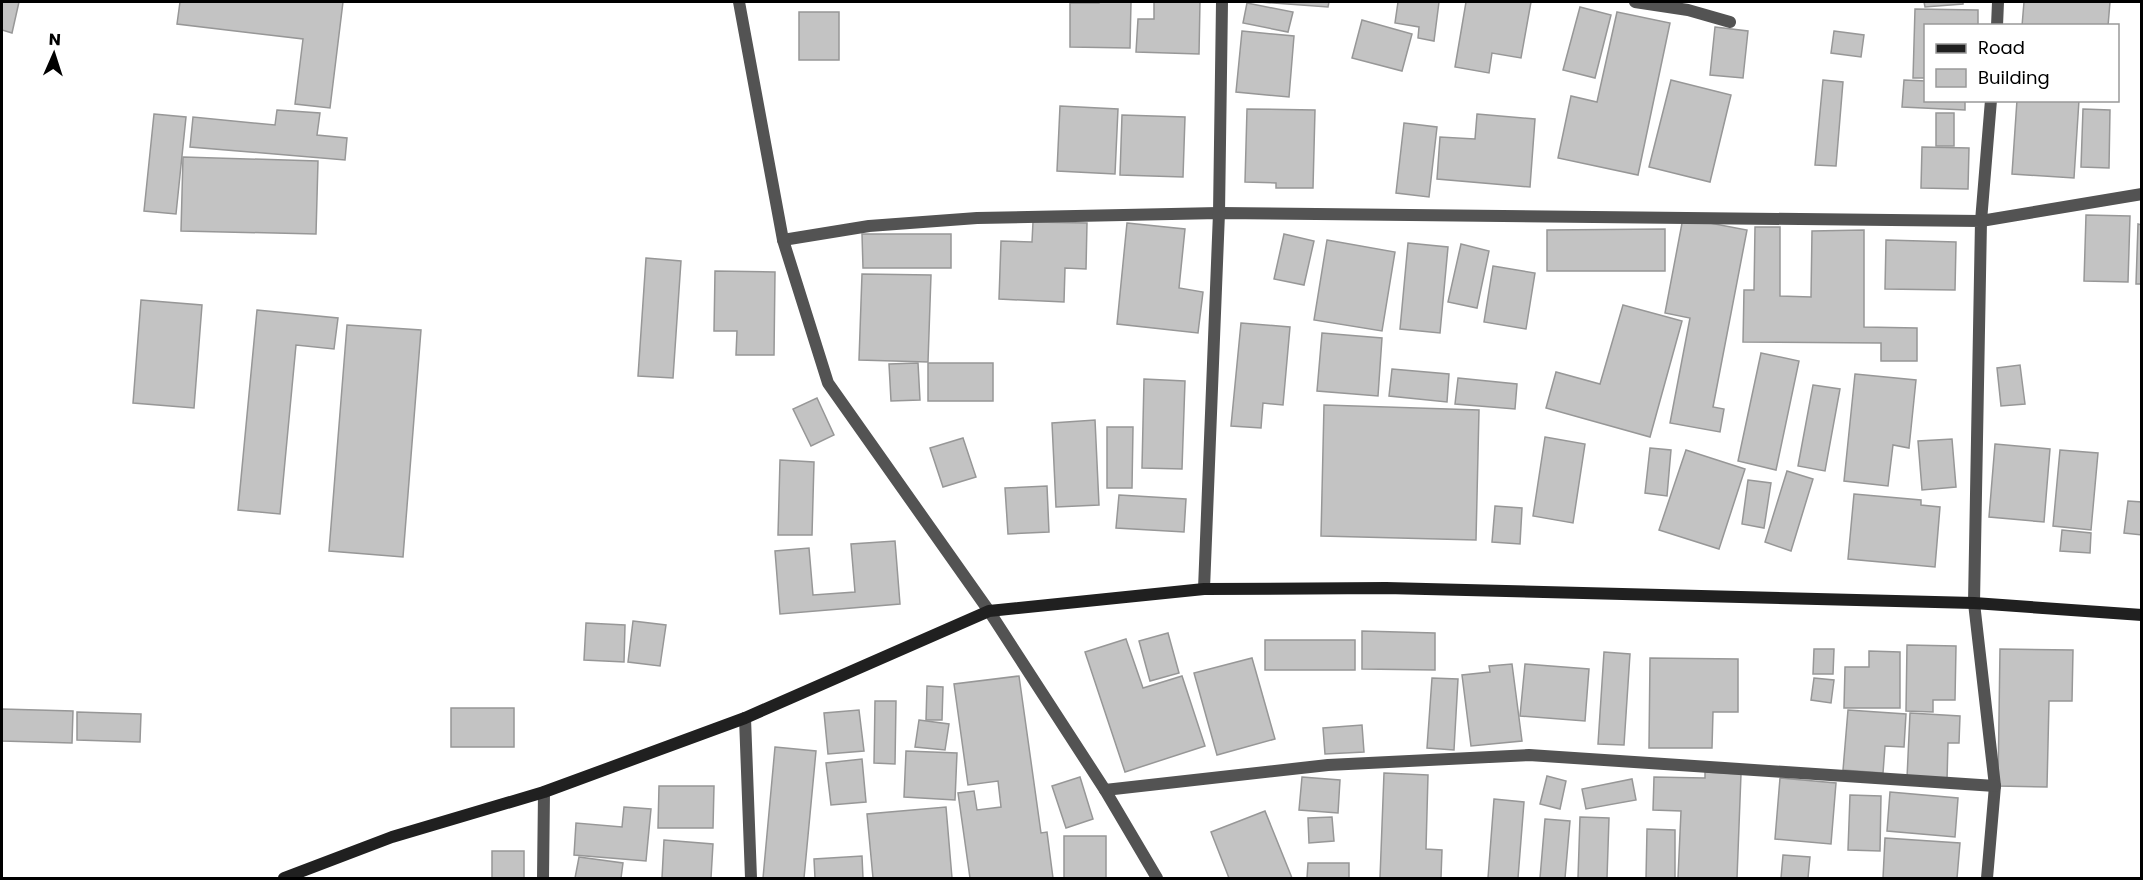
<svg xmlns="http://www.w3.org/2000/svg" width="2143" height="880" viewBox="0 0 2143 880" font-family="Poppins,sans-serif">
	<style>
		.building { fill: #c3c3c3; stroke: #979797; stroke-width: 1.5 }
		.lines { fill: none; stroke-linecap: round; stroke-linejoin: round }
		.minor { stroke: #535353; stroke-width: 12 }
		.tertiary { stroke: #535353; stroke-width: 12 }
		.secondary { stroke: #202020; stroke-width: 12 }
	</style>
	<rect width="100%" height="100%" fill="#fff"/>
	<g class="building">
		<polygon points="2,2 19,2 12,33 2,30"/>
		<polygon points="180,2 343,2 330,108 295,104 303,39 177,24"/>
		<polygon points="1099,2 1131,2 1130,48 1070,47 1070,3 1099,3"/>
		<polygon points="1154,2 1200,2 1199,54 1136,52 1138,19 1154,19"/>
		<polygon points="1259,2 1329,2 1328,7"/>
		<polygon points="1398,2 1439,2 1434,41 1418,38 1419,27 1395,23"/>
		<polygon points="1466,2 1531,2 1521,58 1492,53 1489,73 1455,67"/>
		<polygon points="1924,2 1963,2 1963,4 1925,7"/>
		<polygon points="2024,2 2110,2 2108,26 2022,26"/>
		<polygon points="1247,3 1293,12 1288,32 1243,23"/>
		<polygon points="1580,7 1611,15 1595,78 1563,70"/>
		<polygon points="1915,9 1978,10 1978,26 1926,26 1926,78 1913,78"/>
		<rect x="799" y="12" width="40" height="48"/>
		<polygon points="1617,12 1670,23 1638,175 1558,158 1571,96 1597,102"/>
		<polygon points="1362,20 1412,34 1402,71 1352,58"/>
		<polygon points="1715,27 1748,31 1743,78 1710,75"/>
		<polygon points="1242,31 1294,36 1289,97 1236,92"/>
		<polygon points="1834,31 1864,35 1861,57 1831,53"/>
		<polygon points="1671,80 1731,95 1710,182 1649,167"/>
		<polygon points="1823,80 1843,82 1836,166 1815,165"/>
		<polygon points="1904,80 1926,81 1926,100 1965,100 1965,110 1902,107"/>
		<polygon points="2017,100 2079,100 2074,178 2012,174"/>
		<polygon points="1060,106 1118,109 1115,174 1057,171"/>
		<polygon points="1247,109 1315,110 1313,188 1276,188 1276,183 1245,182"/>
		<polygon points="2083,109 2110,110 2109,168 2081,167"/>
		<polygon points="277,110 320,113 317,135 347,138 345,160 190,147 193,117 275,125"/>
		<rect x="1936" y="113" width="18" height="33"/>
		<polygon points="154,114 186,117 176,214 144,211"/>
		<polygon points="1477,114 1535,119 1530,187 1437,179 1440,137 1475,139"/>
		<polygon points="1122,115 1185,117 1183,177 1120,175"/>
		<polygon points="1404,123 1437,127 1429,197 1396,193"/>
		<polygon points="1922,147 1969,148 1968,189 1921,188"/>
		<polygon points="183,157 318,161 316,234 181,231"/>
		<polygon points="2086,215 2130,216 2128,282 2084,281"/>
		<polygon points="1683,218 1747,230 1713,407 1724,409 1720,432 1670,423 1690,318 1665,313"/>
		<polygon points="1033,222 1087,223 1086,269 1065,268 1064,302 999,299 1001,241 1032,242"/>
		<polygon points="1127,223 1185,229 1179,288 1203,292 1198,333 1117,324"/>
		<polygon points="2138,224 2142,225 2142,284 2136,284"/>
		<polygon points="1755,227 1780,227 1780,296 1811,297 1812,231 1864,230 1864,327 1917,328 1917,361 1881,361 1881,343 1743,342 1744,290 1754,290"/>
		<polygon points="1665,229 1665,271 1547,271 1547,230"/>
		<polygon points="862,234 951,234 951,268 863,268"/>
		<polygon points="1284,234 1314,241 1304,285 1274,279"/>
		<polygon points="1327,240 1395,252 1382,331 1314,320"/>
		<polygon points="1886,240 1956,242 1955,290 1885,289"/>
		<polygon points="1408,243 1448,247 1440,333 1400,329"/>
		<polygon points="1461,244 1489,251 1477,308 1448,302"/>
		<polygon points="646,258 681,261 673,378 638,376"/>
		<polygon points="1493,266 1535,273 1526,329 1484,322"/>
		<polygon points="715,271 775,272 774,355 736,355 737,331 714,331"/>
		<polygon points="862,274 931,275 928,362 859,360"/>
		<polygon points="141,300 202,305 194,408 133,403"/>
		<polygon points="1623,305 1682,321 1650,437 1546,408 1556,372 1600,384"/>
		<polygon points="257,310 338,318 334,349 296,345 280,514 238,510"/>
		<polygon points="1241,323 1290,327 1283,405 1263,403 1261,428 1231,426"/>
		<polygon points="347,325 421,330 403,557 329,551"/>
		<polygon points="1322,333 1382,338 1378,396 1317,391"/>
		<polygon points="1761,353 1799,361 1776,470 1738,461"/>
		<polygon points="918,363 920,400 891,401 889,364"/>
		<rect x="928" y="363" width="65" height="38"/>
		<polygon points="2020,365 2025,404 2001,406 1997,368"/>
		<polygon points="1392,369 1449,374 1447,402 1389,396"/>
		<polygon points="1855,374 1916,380 1909,448 1893,445 1888,486 1844,481"/>
		<polygon points="1458,378 1517,384 1515,409 1455,404"/>
		<polygon points="1144,379 1185,381 1182,469 1142,468"/>
		<polygon points="1813,385 1840,389 1825,471 1798,466"/>
		<polygon points="817,398 834,435 811,446 793,409"/>
		<polygon points="1324,405 1479,410 1476,540 1321,536"/>
		<polygon points="1095,420 1099,505 1056,507 1052,423"/>
		<polygon points="1107,427 1133,427 1132,488 1107,488"/>
		<polygon points="1545,437 1585,444 1573,523 1533,516"/>
		<polygon points="963,438 976,477 943,487 930,448"/>
		<polygon points="1952,439 1956,487 1922,490 1918,441"/>
		<polygon points="1995,444 2050,449 2044,522 1989,517"/>
		<polygon points="1650,448 1671,450 1667,496 1645,493"/>
		<polygon points="1686,450 1745,469 1719,549 1659,530"/>
		<polygon points="2060,450 2098,453 2091,530 2053,526"/>
		<polygon points="780,460 814,462 812,535 778,535"/>
		<polygon points="1787,471 1813,479 1791,551 1765,542"/>
		<polygon points="1748,480 1771,483 1764,528 1742,524"/>
		<polygon points="1047,486 1049,532 1008,534 1005,488"/>
		<polygon points="1854,494 1921,500 1921,505 1940,507 1935,567 1848,559"/>
		<polygon points="1119,495 1186,499 1184,532 1116,528"/>
		<polygon points="2128,501 2142,502 2142,535 2124,533"/>
		<polygon points="1495,506 1522,508 1520,544 1492,542"/>
		<polygon points="2062,530 2091,533 2090,553 2060,551"/>
		<polygon points="895,541 900,604 780,614 775,551 809,548 813,595 855,592 851,544"/>
		<polygon points="633,621 666,625 660,666 628,662"/>
		<polygon points="586,623 625,625 624,662 584,660"/>
		<polygon points="1362,631 1435,633 1435,670 1362,669"/>
		<polygon points="1168,633 1179,673 1150,681 1139,641"/>
		<polygon points="1126,639 1143,688 1182,676 1205,746 1125,772 1085,652"/>
		<rect x="1265" y="640" width="90" height="30"/>
		<polygon points="1907,645 1956,646 1955,700 1933,700 1933,712 1906,711"/>
		<polygon points="1814,649 1834,649 1833,674 1813,674"/>
		<polygon points="2000,649 2073,650 2072,701 2049,701 2047,787 1998,786"/>
		<polygon points="1869,651 1900,652 1900,708 1844,708 1845,667 1869,667"/>
		<polygon points="1604,652 1630,654 1624,745 1598,744"/>
		<polygon points="1252,658 1275,739 1217,755 1194,673"/>
		<polygon points="1650,658 1738,659 1738,712 1713,712 1712,748 1649,748"/>
		<polygon points="1512,664 1522,741 1471,746 1462,675 1490,672 1489,666"/>
		<polygon points="1525,664 1589,669 1585,721 1520,716"/>
		<polygon points="1019,676 1041,833 1047,832 1053,878 970,878 958,793 974,791 977,810 1001,807 998,781 968,785 954,684"/>
		<polygon points="1432,678 1458,679 1454,750 1427,748"/>
		<polygon points="1814,678 1834,680 1831,703 1811,700"/>
		<polygon points="927,686 943,687 942,720 926,720"/>
		<polygon points="875,701 896,701 895,764 874,763"/>
		<rect x="451" y="708" width="63" height="39"/>
		<polygon points="2,709 73,711 72,743 2,741"/>
		<polygon points="859,710 864,751 828,754 824,713"/>
		<polygon points="1848,710 1906,714 1904,747 1885,746 1883,773 1843,770"/>
		<polygon points="77,712 141,714 140,742 77,740"/>
		<polygon points="1910,713 1960,716 1959,743 1948,743 1947,780 1907,778"/>
		<polygon points="919,720 949,724 945,750 915,747"/>
		<polygon points="1362,725 1364,752 1325,754 1323,728"/>
		<polygon points="775,747 816,751 804,878 763,878"/>
		<polygon points="906,751 957,753 955,800 904,797"/>
		<polygon points="862,759 866,802 831,805 826,763"/>
		<polygon points="1705,772 1741,774 1737,878 1678,878 1681,811 1653,810 1654,777 1705,778"/>
		<polygon points="1384,773 1428,775 1426,849 1442,850 1441,878 1380,878"/>
		<polygon points="1547,776 1566,781 1560,809 1540,804"/>
		<polygon points="1080,777 1093,819 1066,828 1052,786"/>
		<polygon points="1302,777 1340,780 1338,813 1299,810"/>
		<polygon points="1780,778 1836,783 1831,844 1775,839"/>
		<polygon points="1632,779 1636,800 1586,809 1582,789"/>
		<polygon points="659,786 714,786 713,828 658,828"/>
		<polygon points="1890,792 1958,798 1955,837 1887,831"/>
		<polygon points="1850,795 1881,796 1880,851 1848,850"/>
		<polygon points="1494,799 1524,802 1518,878 1488,878"/>
		<polygon points="624,807 651,809 646,861 574,855 576,823 622,827"/>
		<polygon points="946,807 952,878 873,878 867,814"/>
		<polygon points="1265,811 1292,878 1229,878 1211,832"/>
		<polygon points="1332,817 1334,841 1309,843 1308,818"/>
		<polygon points="1580,817 1609,818 1607,878 1578,878"/>
		<polygon points="1545,819 1570,821 1565,878 1540,878"/>
		<polygon points="1647,829 1675,830 1675,878 1646,878"/>
		<rect x="1064" y="836" width="42" height="42"/>
		<polygon points="1885,838 1960,843 1957,878 1883,878"/>
		<polygon points="664,840 713,844 711,878 662,878"/>
		<rect x="492" y="851" width="32" height="27"/>
		<polygon points="1783,855 1810,857 1808,878 1781,878"/>
		<polygon points="862,856 863,878 815,878 814,859"/>
		<polygon points="579,857 623,863 621,878 575,878"/>
		<polygon points="1308,863 1349,863 1349,878 1307,878"/>
	</g>
	<g class="lines">
		<g class="minor">
			<polyline points="1635,2 1688,10 1730,22"/>
			<polyline points="1997,26 1998,2"/>
			<polyline points="1991,100 1981,221 2142,194"/>
			<polyline points="783,240 869,226 977,218 1219,213 1981,221 1974,603 1995,786 1987,878"/>
			<polyline points="1204,589 1219,213 1222,2"/>
			<polyline points="745,718 751,878"/>
			<polyline points="1105,790 1328,765 1529,755 1995,786"/>
			<polyline points="543,878 544,792"/>
		</g>
		<polyline class="tertiary" points="739,2 783,240 828,383 989,611 1105,790 1157,878"/>
		<polyline class="secondary" points="284,878 392,837 544,792 745,718 989,611 1204,589 1386,588 1974,603 2142,615"/>
	</g>
	<rect width="2143" height="880" fill="none" stroke="#000000" stroke-width="6"/>
	<rect x="1924" y="24" width="195" height="78" fill="#ffffff" stroke="#999999" stroke-width="1.5"/>
	<rect x="1936" y="44" width="30" height="9" fill="#202020" stroke="#999999" stroke-width="1.5"/>
	<text x="1978" y="54" font-size="18" fill="#000000">Road</text>
	<rect x="1936" y="69" width="30" height="18" fill="#c3c3c3" stroke="#999999" stroke-width="1.5"/>
	<text x="1978" y="84" font-size="18" fill="#000000">Building</text>
	<g transform="translate(54 54) rotate(3)" stroke="#ffffff" stroke-width="4.5" paint-order="stroke">
	<path d="M0-4.5L10 22L0 15L-10 22Z" fill="#000000"/>
	<text y="-9" font-size="16" font-weight="bold" text-anchor="middle" fill="#000000">N</text>
	</g>
</svg>
